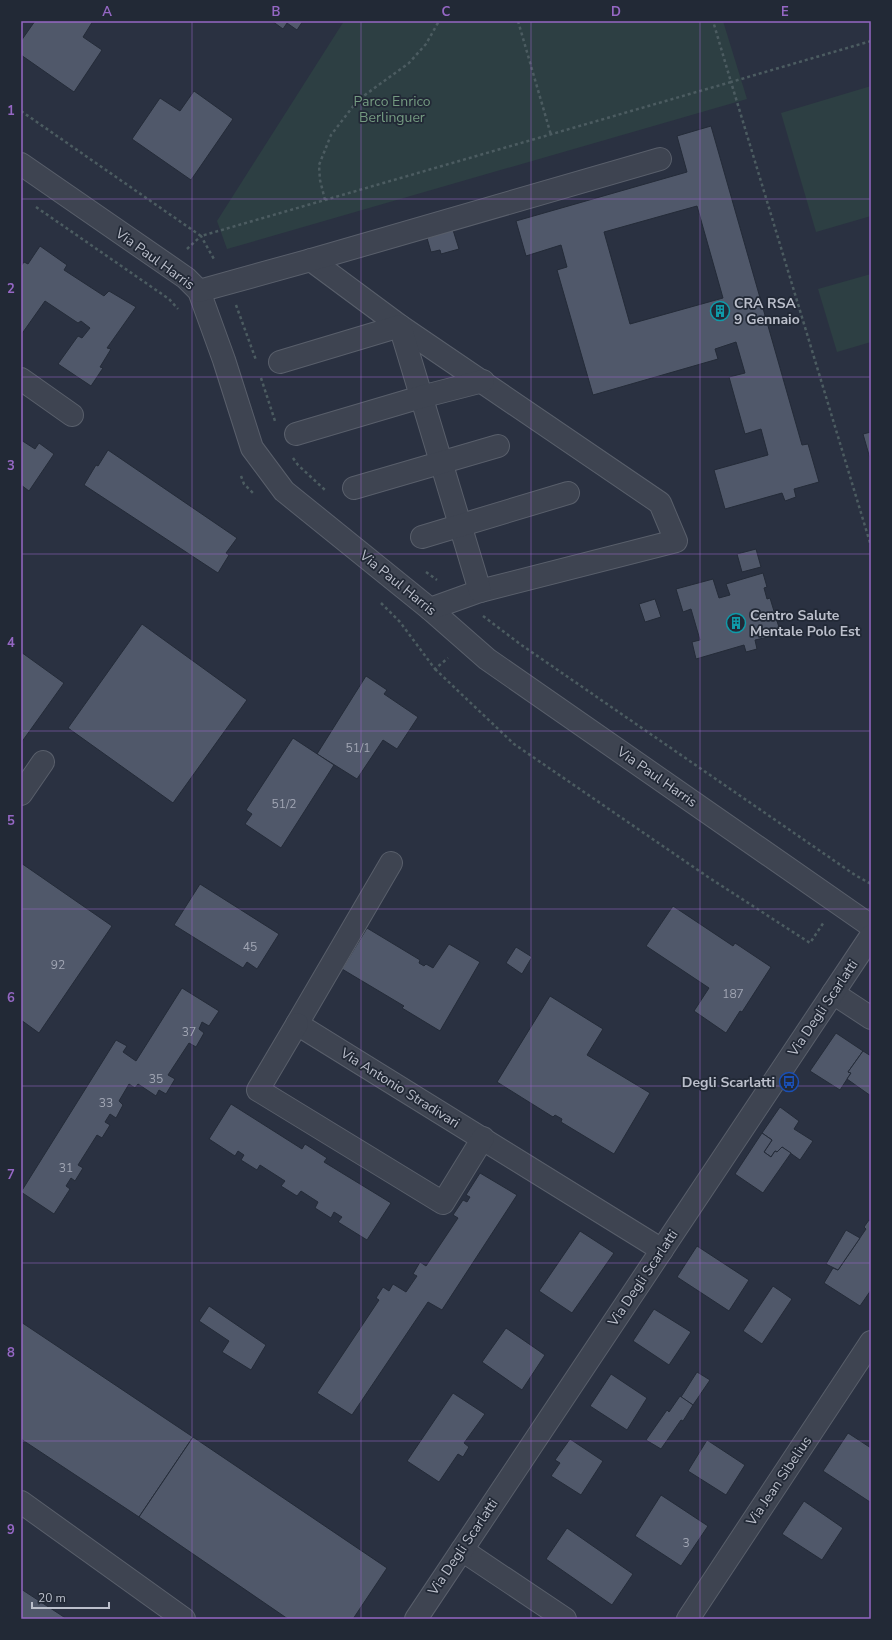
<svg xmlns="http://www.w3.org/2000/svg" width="892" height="1640" viewBox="0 0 892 1640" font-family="'Nunito Sans',sans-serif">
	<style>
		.green { fill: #2d3f43 }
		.building { fill: #50586a; stroke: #242b38; fill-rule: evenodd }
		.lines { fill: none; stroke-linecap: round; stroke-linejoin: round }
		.minor-casing { stroke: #595f6b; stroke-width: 24 }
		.path { stroke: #4c5c61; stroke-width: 2.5; stroke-dasharray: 3 3; stroke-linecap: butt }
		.minor { stroke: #3e4451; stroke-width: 22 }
		.grid { fill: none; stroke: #9567c4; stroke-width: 1; stroke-opacity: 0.55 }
		.labels { text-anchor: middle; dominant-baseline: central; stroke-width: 3.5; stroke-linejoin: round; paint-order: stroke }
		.number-label { font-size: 12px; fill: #a0a5b3 }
		.park-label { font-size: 14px; fill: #749a81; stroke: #222936 }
		.street-label { font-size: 14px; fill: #bbbfcb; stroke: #222936 }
		.poi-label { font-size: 14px; font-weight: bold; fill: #bbbfcb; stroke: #222936; text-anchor: start }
		.neatline { fill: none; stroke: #9567c4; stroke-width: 1.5 }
		.grid-label { font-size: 13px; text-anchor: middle; font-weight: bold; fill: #9567c4 }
	</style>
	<rect width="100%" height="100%" fill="#2a3141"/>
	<g class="green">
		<polygon points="344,21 723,21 747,99 227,249 217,221"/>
		<polygon points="871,86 871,216 816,232 781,113"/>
		<polygon points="871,274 871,342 837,352 818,289"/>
	</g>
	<g class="building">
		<polygon points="35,21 93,21 83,37 102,50 74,92 21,55 21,41"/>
		<polygon points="272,21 303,21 297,30 287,23 283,29"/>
		<polygon points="194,91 233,119 191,180 132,139 160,98 180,111"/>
		<path d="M711 126 802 445 808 444 819 482 794 489 796 497 785 501 782 493 725 509 714 470 768 455 761 429 745 434 729 377 745 373 736 342 715 349 718 359 593 395 557 270 567 267 561 245 526 256 516 221 687 172 677 136ZM697 206 723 298 630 324 604 232Z"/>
		<polygon points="453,230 459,249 441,254 440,250 431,252 427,238"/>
		<polygon points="40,246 67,265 64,270 104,296 109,291 136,307 107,348 111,349 100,367 103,368 91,386 58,364 78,336 82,338 90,328 81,321 78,323 45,301 21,335 21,266 24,262 28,264"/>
		<polygon points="871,432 871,462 863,434"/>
		<polygon points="21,440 35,449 39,443 54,454 29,491 21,485"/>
		<polygon points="108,450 237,538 226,553 229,555 218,573 84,485 96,465 98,466"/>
		<polygon points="756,549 761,567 742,572 737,554"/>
		<polygon points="763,573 767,587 764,588 767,599 770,598 781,634 755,640 757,649 746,652 744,645 696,659 692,642 700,640 691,609 683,612 676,589 713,579 719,598 730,595 726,584"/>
		<polygon points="655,599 661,617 645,622 639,604"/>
		<polygon points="142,624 247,700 173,803 68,728"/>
		<polygon points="21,652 64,683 21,743"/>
		<polygon points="366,676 387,690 384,694 418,717 397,749 383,740 357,779 317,754"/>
		<polygon points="293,738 334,765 281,848 245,824 252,814 246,810"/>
		<polygon points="21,863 112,926 39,1033 21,1020"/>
		<polygon points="200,884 279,934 257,969 247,962 243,968 174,925"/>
		<polygon points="673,906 733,946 735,943 771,967 742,1012 740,1011 726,1033 694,1011 709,988 646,946"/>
		<polygon points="367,928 420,960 419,963 424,966 426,964 433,968 449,944 480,962 440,1031 402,1008 404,1006 342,969"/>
		<polygon points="516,947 532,957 522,974 506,963"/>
		<polygon points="182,988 219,1011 209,1026 202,1022 199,1029 204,1033 196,1047 189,1043 168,1075 175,1079 166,1094 159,1090 156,1096 138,1084 135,1088 129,1084 119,1101 123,1105 116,1118 110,1114 105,1122 110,1125 102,1138 97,1135 78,1165 83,1168 75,1181 71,1178 66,1186 70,1189 54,1214 21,1192 116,1040 127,1046 123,1052 136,1061"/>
		<polygon points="550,996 603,1029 587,1055 650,1093 614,1154 561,1122 562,1119 555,1115 553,1117 497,1082"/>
		<polygon points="836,1033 863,1051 848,1072 851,1073 840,1090 810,1071"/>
		<polygon points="863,1051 871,1056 871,1096 847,1079 851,1073 848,1072"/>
		<polygon points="231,1104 302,1149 305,1144 327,1158 324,1162 391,1203 367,1240 338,1222 342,1217 334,1212 331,1218 315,1208 318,1202 301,1191 297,1196 281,1186 285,1181 260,1165 257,1170 241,1160 244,1155 238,1151 235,1156 209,1139"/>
		<polygon points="780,1107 799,1121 794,1129 813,1141 800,1160 782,1147 777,1152 775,1151 771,1157 764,1152 772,1140 762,1133"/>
		<polygon points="762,1133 772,1140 764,1152 771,1157 775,1151 777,1152 782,1147 791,1153 763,1193 735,1174"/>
		<polygon points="480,1173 517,1195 442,1310 428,1302 352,1415 317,1393 379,1300 376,1298 383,1287 389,1291 393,1284 406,1292 417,1276 413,1274 420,1262 426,1266 458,1218 453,1215 463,1200 467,1202 470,1197 466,1195"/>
		<polygon points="869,1220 871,1221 871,1290 860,1306 824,1283 833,1268 838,1270 866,1229 864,1227"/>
		<polygon points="846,1230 860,1238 838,1270 826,1264"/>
		<polygon points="580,1231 614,1253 572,1313 539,1291"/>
		<polygon points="697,1246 749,1280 729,1311 677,1277"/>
		<polygon points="773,1286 792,1299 762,1344 743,1331"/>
		<polygon points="209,1306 266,1345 251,1370 222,1352 229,1341 199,1321"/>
		<polygon points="654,1309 691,1332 669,1365 633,1341"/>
		<polygon points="21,1322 193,1437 139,1517 21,1439"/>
		<polygon points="506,1328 545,1355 522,1390 482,1362"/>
		<polygon points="697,1372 710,1380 693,1405 681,1397"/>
		<polygon points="611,1374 647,1398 627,1430 590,1406"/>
		<polygon points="453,1393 485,1414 464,1443 469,1447 463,1457 458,1454 439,1482 407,1461"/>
		<polygon points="680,1396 693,1405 683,1421 681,1420 661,1449 646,1440 667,1410 669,1412"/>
		<polygon points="848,1433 871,1448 871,1500 870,1502 823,1471"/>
		<polygon points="193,1437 387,1568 353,1619 288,1619 139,1517"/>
		<polygon points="570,1439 603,1461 581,1495 551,1476 560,1463 555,1460"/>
		<polygon points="707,1440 745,1465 726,1495 688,1471"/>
		<polygon points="661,1495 708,1526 681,1566 635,1536"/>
		<polygon points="804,1501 843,1528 822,1560 782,1534"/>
		<polygon points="567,1528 633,1574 612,1605 546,1559"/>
		<polygon points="21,1589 67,1619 21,1619"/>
	</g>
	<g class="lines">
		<defs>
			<g id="minor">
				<polyline points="21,164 186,278 199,291 224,360 252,448 284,491 430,609 487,659 871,926"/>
				<polyline points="311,260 400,326 660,503 676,541 480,591 430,609"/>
				<polyline points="199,291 311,260 660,159"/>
				<polyline points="280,362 400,326 480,591"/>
				<polyline points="21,379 72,415"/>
				<polyline points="296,434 421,397 483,381"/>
				<polyline points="354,488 498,446"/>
				<polyline points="422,537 568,493"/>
				<polyline points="21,794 43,762"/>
				<polyline points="391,863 297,1024 662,1250"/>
				<polyline points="833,993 871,1018"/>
				<polyline points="297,1024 258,1090 443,1203 483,1138"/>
				<polyline points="21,1502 184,1619"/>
				<polyline points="462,1550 565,1619"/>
				<polyline points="416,1619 871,936"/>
				<polyline points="688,1619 871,1342"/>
			</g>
		</defs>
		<use href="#minor" class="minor-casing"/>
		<g class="path">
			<polyline points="518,21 551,135"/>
			<polyline points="871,41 731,82 871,546"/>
			<polyline points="21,111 201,236 731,82 713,21"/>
			<polyline points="325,200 320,180 319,165 331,135 358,100 409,63 426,44 439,21"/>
			<polyline points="36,207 169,299 178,309"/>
			<polyline points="187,249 201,236 215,261"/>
			<polyline points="236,305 256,360"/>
			<polyline points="261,378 275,421"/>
			<polyline points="293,458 298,465 325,490"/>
			<polyline points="241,476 244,484 253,493"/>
			<polyline points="426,572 437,580"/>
			<polyline points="381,603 400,622 435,669 448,658"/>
			<polyline points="483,616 520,644 855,875 871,884"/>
			<polyline points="435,669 514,744 708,877 810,943 824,922"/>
		</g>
		<use href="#minor" class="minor"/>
	</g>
	<path class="grid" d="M192 21V1619M361 21V1619M531 21V1619M700 21V1619M21 199H871M21 377H871M21 554H871M21 731H871M21 909H871M21 1086H871M21 1263H871M21 1441H871"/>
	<defs>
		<symbol id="building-ring" viewBox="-11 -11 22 22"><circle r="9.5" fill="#222936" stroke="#0f9aa8" stroke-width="1.5"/><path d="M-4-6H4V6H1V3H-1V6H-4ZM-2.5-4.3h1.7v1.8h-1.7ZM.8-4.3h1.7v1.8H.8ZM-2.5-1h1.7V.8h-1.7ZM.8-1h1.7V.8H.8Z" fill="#0f9aa8"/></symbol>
		<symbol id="bus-ring" viewBox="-11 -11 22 22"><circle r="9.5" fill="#222936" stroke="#1a4fb4" stroke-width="1.5"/><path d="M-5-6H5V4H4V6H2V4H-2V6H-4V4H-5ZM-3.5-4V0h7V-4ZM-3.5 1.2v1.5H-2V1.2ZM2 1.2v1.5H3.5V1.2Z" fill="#1a4fb4"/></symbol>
	</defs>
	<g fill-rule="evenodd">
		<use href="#building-ring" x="709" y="300" width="22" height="22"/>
		<use href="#building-ring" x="725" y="612" width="22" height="22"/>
		<use href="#bus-ring" x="778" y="1071" width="22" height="22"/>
	</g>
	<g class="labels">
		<g class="number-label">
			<text x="358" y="748">51/1</text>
			<text x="284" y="804">51/2</text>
			<text x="250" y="947">45</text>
			<text x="58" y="965">92</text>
			<text x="733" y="994">187</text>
			<text x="189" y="1032">37</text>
			<text x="156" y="1079">35</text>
			<text x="106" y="1103">33</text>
			<text x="66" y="1168">31</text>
			<text x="686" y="1543">3</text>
		</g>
		<g class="park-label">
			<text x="392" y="101">Parco Enrico<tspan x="392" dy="16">Berlinguer</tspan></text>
		</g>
		<g class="street-label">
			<text transform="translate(155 259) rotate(36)">Via Paul Harris</text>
			<text transform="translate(398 583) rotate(39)">Via Paul Harris</text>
			<text transform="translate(657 777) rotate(35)">Via Paul Harris</text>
			<text transform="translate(823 1008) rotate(-56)">Via Degli Scarlatti</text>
			<text transform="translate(400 1088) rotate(32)">Via Antonio Stradivari</text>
			<text transform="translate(643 1278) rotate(-56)">Via Degli Scarlatti</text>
			<text transform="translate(779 1481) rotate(-56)">Via Jean Sibelius</text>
			<text transform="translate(463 1547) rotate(-56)">Via Degli Scarlatti</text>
		</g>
		<g class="poi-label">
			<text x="734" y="303">CRA RSA<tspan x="734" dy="16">9 Gennaio</tspan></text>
			<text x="750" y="615">Centro Salute<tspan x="750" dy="16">Mentale Polo Est</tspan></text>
			<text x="775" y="1082" text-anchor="end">Degli Scarlatti</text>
		</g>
	</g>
	<rect width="892" height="1640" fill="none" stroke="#222936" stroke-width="44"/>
	<path d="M32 1602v6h77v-6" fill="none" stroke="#bbbfcb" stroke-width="2"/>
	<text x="38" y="1602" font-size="12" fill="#bbbfcb" stroke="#222936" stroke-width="3" paint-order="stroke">20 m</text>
	<rect x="22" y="22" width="848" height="1596" class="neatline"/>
	<g class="grid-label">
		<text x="107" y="16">A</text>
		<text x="276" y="16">B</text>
		<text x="446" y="16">C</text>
		<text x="616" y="16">D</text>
		<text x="785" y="16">E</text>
		<text x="11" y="115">1</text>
		<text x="11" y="293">2</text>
		<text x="11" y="470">3</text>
		<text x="11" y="647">4</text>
		<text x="11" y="825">5</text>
		<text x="11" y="1002">6</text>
		<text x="11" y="1179">7</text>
		<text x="11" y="1357">8</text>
		<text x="11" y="1534">9</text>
	</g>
</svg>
